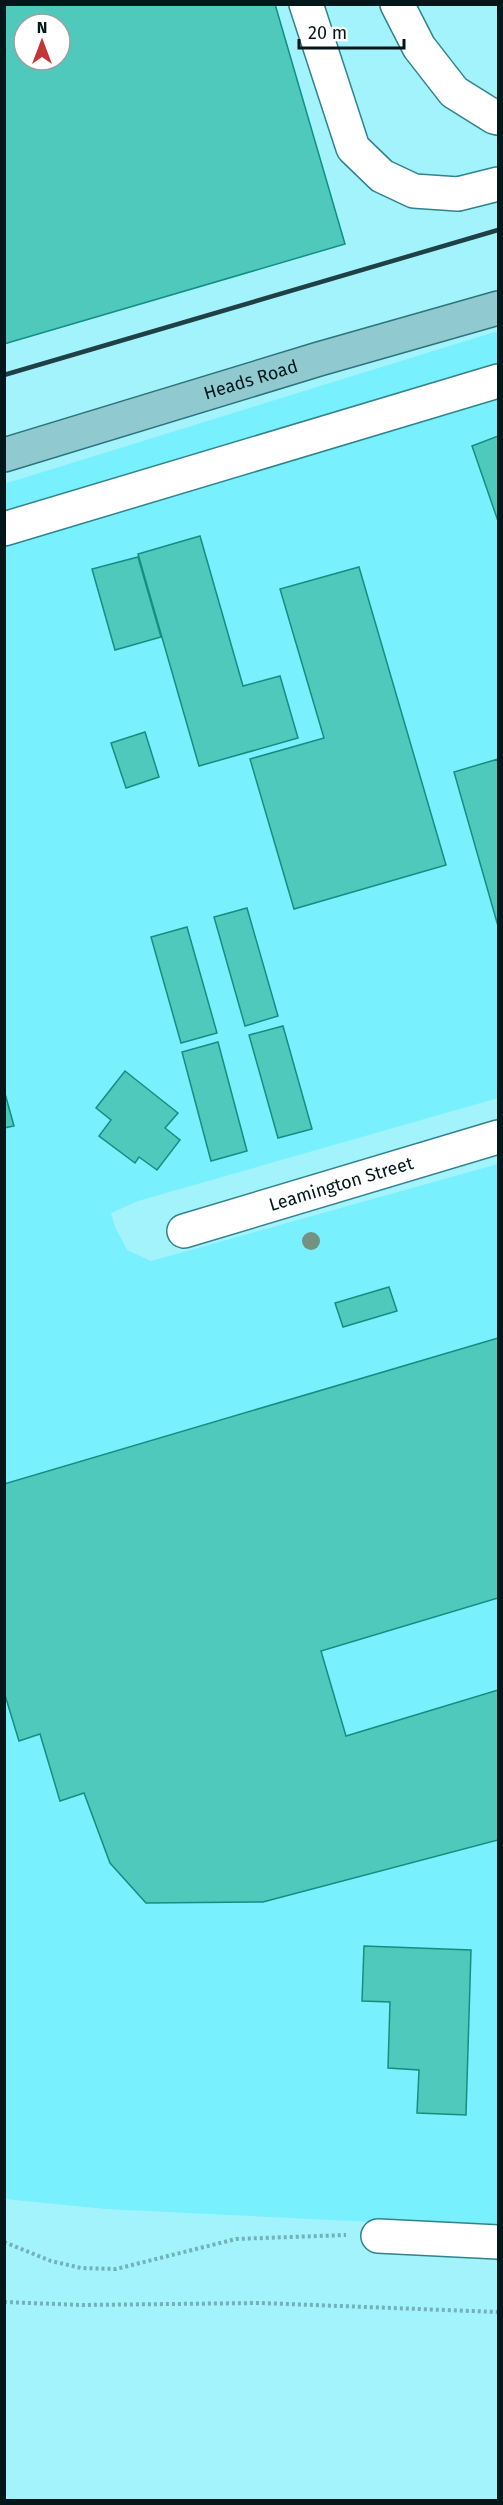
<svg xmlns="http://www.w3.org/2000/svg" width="503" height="2505" viewBox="0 0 503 2505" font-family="'Fira Sans',sans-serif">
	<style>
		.built { fill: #79f0fd }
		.building { fill: #4ec9bb; stroke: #148e83; stroke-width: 1.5; fill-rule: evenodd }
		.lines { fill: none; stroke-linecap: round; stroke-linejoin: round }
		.minor-casing { stroke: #30838c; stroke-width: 36 }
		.major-casing { stroke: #2e747b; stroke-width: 36 }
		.path { stroke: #72b1b8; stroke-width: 4; stroke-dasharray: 3 3; stroke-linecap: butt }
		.minor { stroke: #fff; stroke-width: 33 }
		.major { stroke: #90cad0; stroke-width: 33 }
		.rail { stroke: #1f4044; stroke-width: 4.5 }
		.tree { fill: #759181 }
		.labels { text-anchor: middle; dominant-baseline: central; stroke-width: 6; stroke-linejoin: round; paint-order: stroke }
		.street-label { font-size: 18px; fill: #011719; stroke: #fff }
	</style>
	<rect width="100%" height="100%" fill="#a2f3fc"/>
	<polygon class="built" points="498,331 498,1098 138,1201 111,1213 115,1227 127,1250 151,1261 498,1164 498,2228 106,2209 5,2199 4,484"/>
	<g class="building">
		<path d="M4 4H275L345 244 4 344ZM24 24H60V60H24Z"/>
		<polygon points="498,436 498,521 472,446"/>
		<polygon points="200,536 243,686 280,676 298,738 199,766 138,554"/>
		<polygon points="138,557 161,637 115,650 92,569"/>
		<polygon points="359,567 446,865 294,909 250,759 324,738 280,589"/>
		<polygon points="145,732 159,777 126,788 111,743"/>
		<polygon points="498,759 498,926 454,772"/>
		<polygon points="247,908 278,1016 245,1026 214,917"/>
		<polygon points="187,927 217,1033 181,1043 151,937"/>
		<polygon points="283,1026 312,1129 278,1138 249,1035"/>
		<polygon points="218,1042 247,1151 211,1161 182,1052"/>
		<polygon points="125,1071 178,1113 165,1128 180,1140 157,1170 139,1157 135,1163 99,1136 111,1120 96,1108"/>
		<polygon points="4,1090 14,1126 4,1128"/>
		<polygon points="389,1287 397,1311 343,1327 335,1303"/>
		<polygon points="498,1338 498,1598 321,1651 346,1736 498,1690 498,1840 263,1902 146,1903 110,1863 84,1793 60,1801 40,1734 19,1741 4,1692 4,1484"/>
		<polygon points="364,1946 471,1950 466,2115 417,2113 419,2070 388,2068 390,2002 362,2001"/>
	</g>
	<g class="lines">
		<defs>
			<g id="minor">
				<polyline points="306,4 353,148 382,176 414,191 458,194 498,184"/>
				<polyline points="397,4 419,47 454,92 494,117 498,118"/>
				<polyline points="4,529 498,381"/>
				<path id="s1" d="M184 1231 498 1137"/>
				<polyline points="378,2236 498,2242"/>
			</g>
			<g id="major">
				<path id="s2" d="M4 455 319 359 498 308"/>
			</g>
		</defs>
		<use href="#minor" class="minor-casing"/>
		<use href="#major" class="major-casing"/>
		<g class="path">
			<polyline points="4,2242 51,2261 81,2268 116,2269 236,2239 346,2235"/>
			<polyline points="4,2302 82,2305 261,2303 498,2312"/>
		</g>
		<use href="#minor" class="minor"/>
		<use href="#major" class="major"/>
		<polyline class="rail" points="4,375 498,230"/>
	</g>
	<circle class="tree" cx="311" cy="1241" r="9"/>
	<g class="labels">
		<g class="street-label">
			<text stroke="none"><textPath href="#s2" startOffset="258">Heads Road</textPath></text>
			<text stroke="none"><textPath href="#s1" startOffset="164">Leamington Street</textPath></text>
		</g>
	</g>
	<rect width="503" height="2505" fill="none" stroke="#011719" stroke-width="12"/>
	<g transform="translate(42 42)"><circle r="28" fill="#ffffff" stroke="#99a2a3" stroke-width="1.5"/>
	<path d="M0-4.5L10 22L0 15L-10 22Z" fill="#c43537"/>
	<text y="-9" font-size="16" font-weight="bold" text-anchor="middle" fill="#011719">N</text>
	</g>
	<path d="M299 39v9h105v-9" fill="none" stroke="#011719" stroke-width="3"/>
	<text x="308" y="39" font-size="18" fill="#011719" stroke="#ffffff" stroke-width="4.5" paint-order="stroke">20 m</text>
</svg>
